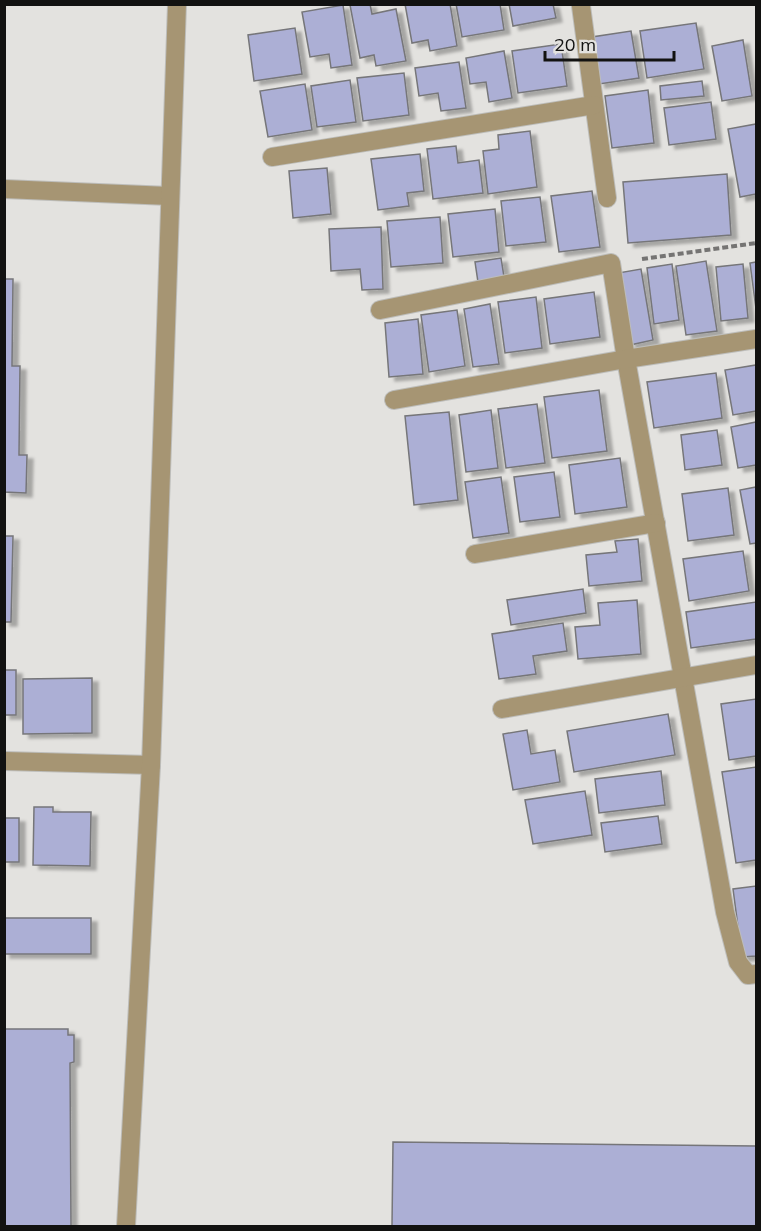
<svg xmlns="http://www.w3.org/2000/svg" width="761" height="1231" viewBox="0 0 761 1231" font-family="Mulish,sans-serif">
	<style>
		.building { fill: #acafd5; stroke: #767679; stroke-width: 1.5; filter: url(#shadow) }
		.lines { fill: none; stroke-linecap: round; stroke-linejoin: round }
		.minor-casing { stroke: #bdbdba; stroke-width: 20 }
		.path { stroke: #757473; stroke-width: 4; stroke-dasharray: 6 3; stroke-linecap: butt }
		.minor { stroke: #a69573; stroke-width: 18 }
	</style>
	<defs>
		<filter id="shadow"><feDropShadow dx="6" dy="4" stdDeviation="1.5" flood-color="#0004"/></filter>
	</defs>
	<rect width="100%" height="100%" fill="#e3e2df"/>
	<g class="building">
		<polygon points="370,4 372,14 396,9 406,61 376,66 374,55 360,58 350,5"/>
		<polygon points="405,4 450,4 457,46 430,51 428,40 412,43"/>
		<polygon points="456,4 500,4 504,30 462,37"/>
		<polygon points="509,4 553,4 556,18 513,26"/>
		<polygon points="343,5 352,65 331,68 329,54 310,57 302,12"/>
		<polygon points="696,23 704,69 647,78 640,31"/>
		<polygon points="295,28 302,74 254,81 248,35"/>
		<polygon points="631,31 639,78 599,84 592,37"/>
		<polygon points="743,40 752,96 722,101 712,46"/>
		<polygon points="561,44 567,86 518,93 512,51"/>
		<polygon points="504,51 512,98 489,102 486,82 470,84 466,58"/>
		<polygon points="459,62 466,108 441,111 438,93 419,96 415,68"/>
		<polygon points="404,73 409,115 363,121 357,78"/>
		<polygon points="350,80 356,122 317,127 311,86"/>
		<polygon points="702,81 704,96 661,100 660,86"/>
		<polygon points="305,84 312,130 268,137 260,91"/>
		<polygon points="648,90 654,143 612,148 605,96"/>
		<polygon points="711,102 716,139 669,145 664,108"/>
		<polygon points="756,124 756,194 740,197 728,129"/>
		<polygon points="530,131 537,187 488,194 483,151 499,149 498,135"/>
		<polygon points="456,146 458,163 479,160 483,193 433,199 427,149"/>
		<polygon points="420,154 424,191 407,193 409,206 378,210 371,159"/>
		<polygon points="327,168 331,214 293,218 289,171"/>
		<polygon points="727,174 731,235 628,243 623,182"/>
		<polygon points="592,191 600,247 559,252 551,196"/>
		<polygon points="540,197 546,242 506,246 501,201"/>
		<polygon points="495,209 499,252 453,257 448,214"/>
		<polygon points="440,217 443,263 391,267 387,221"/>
		<polygon points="381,227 383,289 362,290 360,269 331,271 329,229"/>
		<polygon points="501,258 504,277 478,282 475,262"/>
		<polygon points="706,261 717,331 686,335 676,266"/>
		<polygon points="756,262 756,309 750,263"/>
		<polygon points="672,264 679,320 654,324 647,268"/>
		<polygon points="743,264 748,318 721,321 716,267"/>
		<polygon points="641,269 653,340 630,345 618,273"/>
		<polygon points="4,279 13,279 12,366 20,366 19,455 27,455 26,493 4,492"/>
		<polygon points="594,292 600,337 550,344 544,299"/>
		<polygon points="536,297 542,348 505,353 498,302"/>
		<polygon points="490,304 499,364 473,367 464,309"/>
		<polygon points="457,310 465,366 429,372 421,315"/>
		<polygon points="418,319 423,374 389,377 385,323"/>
		<polygon points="756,365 756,411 733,415 725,370"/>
		<polygon points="716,373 722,418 654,428 647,382"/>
		<polygon points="599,390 607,451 552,458 544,397"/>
		<polygon points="537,404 545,463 506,468 498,409"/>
		<polygon points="491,410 498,468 466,472 459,415"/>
		<polygon points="449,412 458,500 414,505 405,416"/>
		<polygon points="756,422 756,465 738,468 731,427"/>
		<polygon points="717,430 722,465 685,470 681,435"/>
		<polygon points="620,458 627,507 575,514 569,465"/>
		<polygon points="554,472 560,517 520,522 514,477"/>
		<polygon points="501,477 509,533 473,538 465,482"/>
		<polygon points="756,487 756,543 750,544 740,490"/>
		<polygon points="728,488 734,535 688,541 682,494"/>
		<polygon points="4,536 13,536 11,622 4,622"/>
		<polygon points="638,539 642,581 589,586 586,555 617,552 615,541"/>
		<polygon points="743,551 749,591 689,601 683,559"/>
		<polygon points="583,589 586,613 511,625 507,600"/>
		<polygon points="637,600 641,654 578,659 575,627 600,625 598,603"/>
		<polygon points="756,602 756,639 691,648 686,612"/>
		<polygon points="563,623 567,651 533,656 536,674 499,679 492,634"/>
		<rect x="4" y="670" width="12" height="45"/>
		<polygon points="92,678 92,733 23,734 23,679"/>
		<polygon points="756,699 756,756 729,760 721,704"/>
		<polygon points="668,714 675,755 574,772 567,731"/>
		<polygon points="527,730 531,754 555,750 560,782 513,790 503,734"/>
		<polygon points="756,767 756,860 736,863 722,772"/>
		<polygon points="661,771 665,805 599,813 595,779"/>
		<polygon points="585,791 592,835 533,844 525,800"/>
		<polygon points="34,807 53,807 53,812 91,812 90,866 33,865"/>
		<polygon points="658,816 662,844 605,852 601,823"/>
		<rect x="4" y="818" width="15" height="44"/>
		<polygon points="756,886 756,956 742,957 733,889"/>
		<rect x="4" y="918" width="87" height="36"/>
		<polygon points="4,1029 68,1029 68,1035 74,1035 74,1062 70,1063 71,1226 4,1226"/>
		<polygon points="393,1142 756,1146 756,1226 392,1226"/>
	</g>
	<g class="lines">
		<defs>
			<g id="minor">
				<polyline points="581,6 607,198"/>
				<polyline points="272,157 594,105"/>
				<polyline points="4,189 169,196"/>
				<polyline points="380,310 611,263 626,359 725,912 738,962 748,975 756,974"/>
				<polyline points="394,400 626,359 756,339"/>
				<polyline points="475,554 656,523"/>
				<polyline points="502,709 756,665"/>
				<polyline points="4,761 151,765"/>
				<polyline points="126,1226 151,765 177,4"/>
			</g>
		</defs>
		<use href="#minor" class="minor-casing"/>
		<polyline class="path" points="642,259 756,243"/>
		<use href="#minor" class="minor"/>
	</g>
	<rect width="761" height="1231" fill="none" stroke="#121211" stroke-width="12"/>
	<path d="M545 51v9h129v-9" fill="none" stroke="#121211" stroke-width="3"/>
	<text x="554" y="51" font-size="18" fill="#121211" stroke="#e3e2df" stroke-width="4.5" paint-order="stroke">20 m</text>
</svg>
